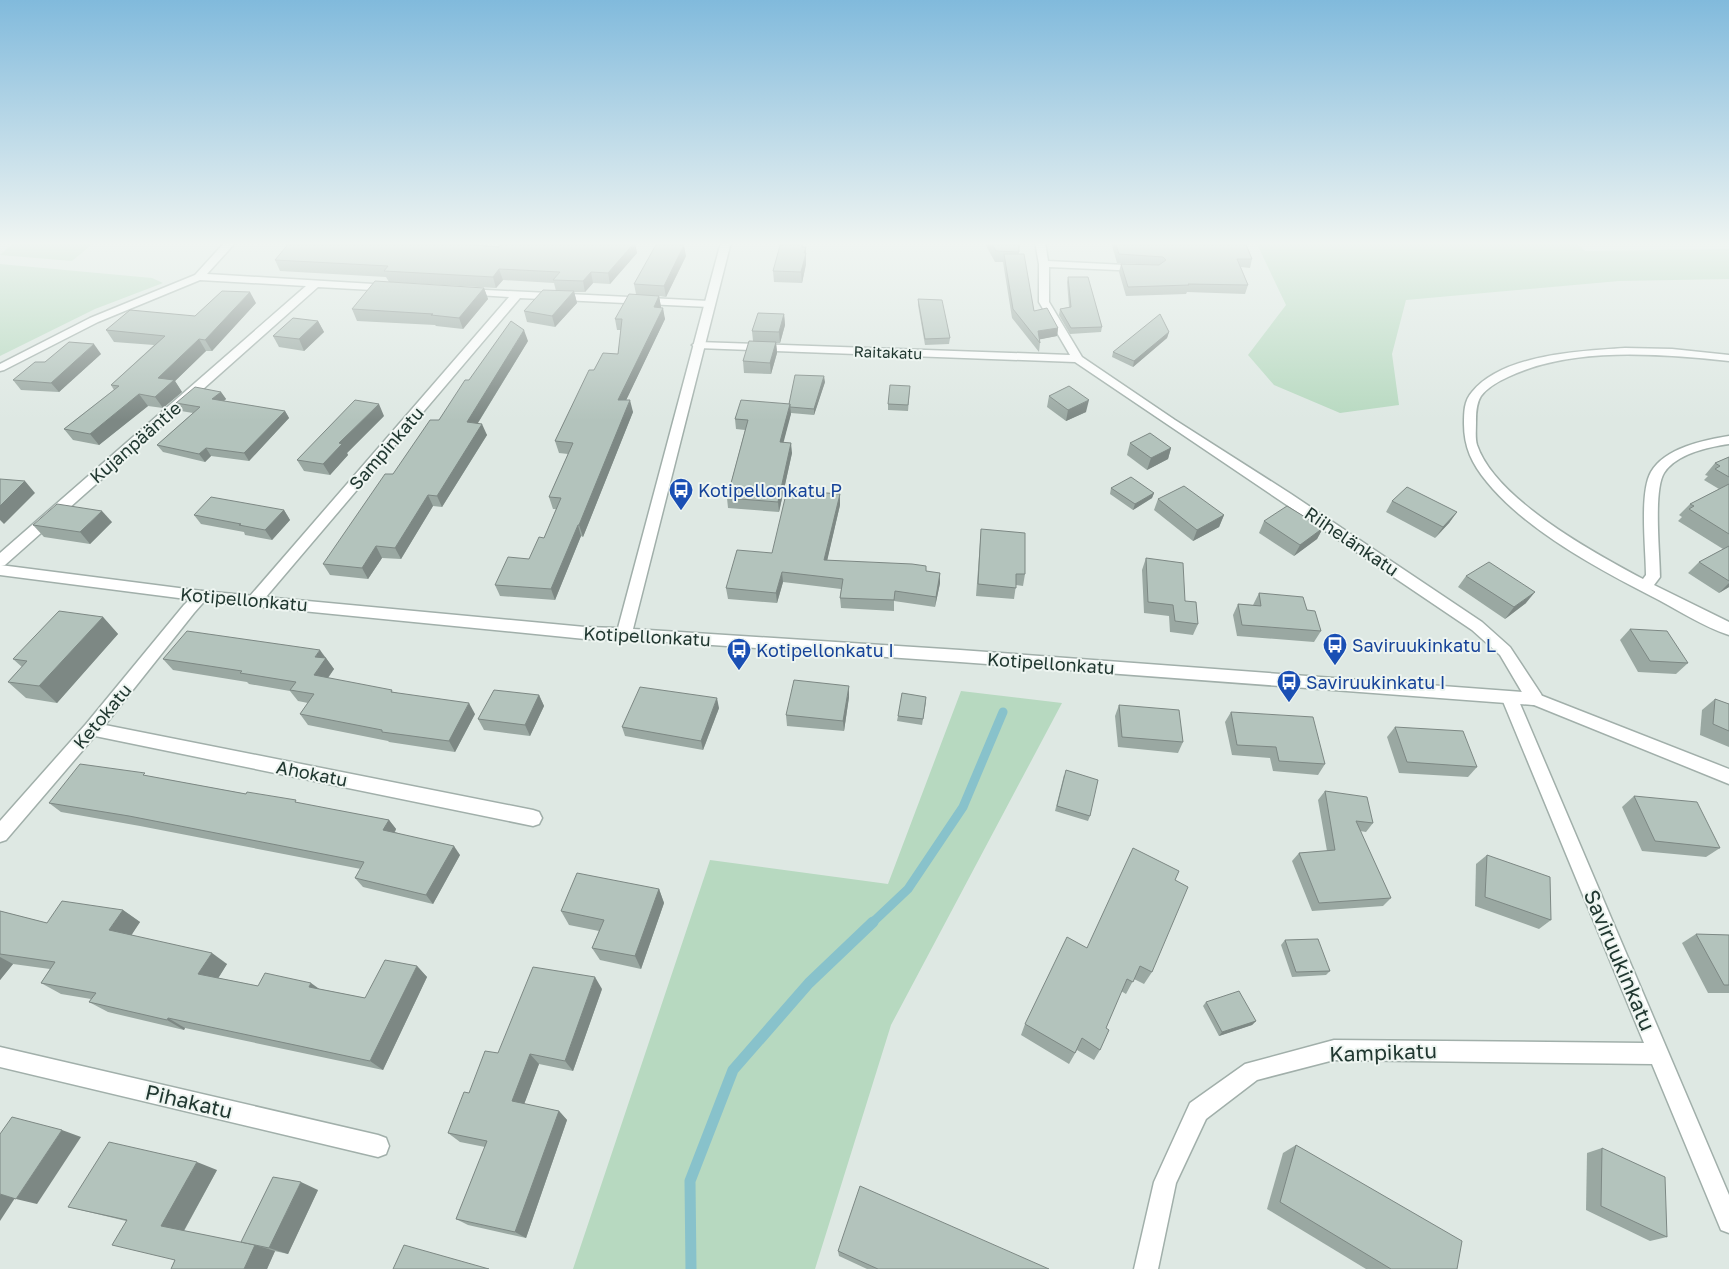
<svg xmlns="http://www.w3.org/2000/svg" width="1729" height="1269" viewBox="0 0 1729 1269" font-family="'Golos Text',sans-serif">
	<style>
		.green { fill: #b7d9c0 }
		.lines { fill: none; stroke-linecap: round; stroke-linejoin: round }
		.stream-far1 { stroke: #88c2cb; stroke-width: 9 }
		.stream { stroke: #88c2cb; stroke-width: 11 }
		.minor-casing { stroke: #a1afaa; stroke-width: 3 }
		.tertiary-casing { stroke: #a1afaa; stroke-width: 3 }
		.minor { fill: #fff; fill-rule: evenodd }
		.tertiary { fill: #fff; fill-rule: evenodd }
		.wall { fill: #9aa8a2 }
		.shaded-wall { fill: #7d8884 }
		.building { fill: #b3c3bc; stroke: #7d8884 }
		.labels { text-anchor: middle; dominant-baseline: central; stroke-width: 4; stroke-linejoin: round; paint-order: stroke }
		.far-street-label { font-size: 15px; fill: #203730; stroke: #eef5f1 }
		.street-label { font-size: 18px; fill: #203730; stroke: #eef5f1 }
		.transit-label { font-size: 18px; fill: #164399; stroke: #eef5f1; text-anchor: start }
		.near-street-label { font-size: 21px; fill: #203730; stroke: #eef5f1 }
	</style>
	<rect width="100%" height="100%" fill="#dee8e3"/>
	<g class="green">
		<polygon points="14,242 95,242 72,261 0,255"/>
		<polygon points="1256,242 1576,242 1585,251 1729,249 1729,279 1619,281 1406,300 1392,354 1399,405 1340,413 1274,385 1248,355 1286,305"/>
		<polygon points="0,264 152,278 163,283 95,309 0,356"/>
		<polygon points="961,691 1062,703 891,1025 815,1269 573,1269 710,860 888,884"/>
	</g>
	<g class="lines">
		<polyline class="stream-far1" points="872,923 908,889 963,807 1003,712"/>
		<polyline class="stream" points="691,1269 690,1181 733,1070 809,983 873,922"/>
		<defs>
			<g id="minor">
				<polygon points="225,242 236,242 207,274 390,285 395,288 390,291 318,287 5,565 0,566 0,553 306,286 200,280 98,322 4,370 0,371 0,364 90,318 195,275"/>
				<polygon points="1035,242 1045,242 1048,261 1144,266 1144,270 1140,271 1049,267 1049,302 1082,357 1175,420 1291,494 1482,622 1510,647 1541,694 1543,699 1541,704 1535,705 1529,704 1500,655 1472,630 1075,362 698,348 692,345 698,342 1070,355 1039,302 1039,264"/>
				<polygon points="466,289 709,301 714,304 709,307 520,298 260,604 255,605 250,604 248,600 250,596 509,297 462,294 461,292 462,290"/>
				<path d="M1625 348 1672 349 1729 355V361C1660 354 1573 346 1508 377 1499 381 1487 388 1481 396 1476 404 1476 414 1476 422 1476 430 1475 438 1477 445 1495 499 1594 553 1643 579L1646 575C1646 550 1639 493 1651 472 1665 448 1704 440 1729 436V444C1708 447 1676 454 1664 473 1653 491 1660 555 1660 577L1654 585 1729 622V635C1703 627 1675 608 1651 596 1597 568 1526 530 1487 482 1472 464 1464 447 1464 424 1464 412 1464 401 1472 392 1503 354 1581 351 1625 348Z"/>
				<polygon points="202,591 207,592 209,596 194,613 105,725 533,810 539,812 542,818 539,824 533,826 95,736 6,840 0,842 0,821 86,724 184,605 197,592"/>
				<polygon points="1510,693 1516,694 1518,699 1729,1195 1729,1233 1721,1230 1652,1064 1334,1060 1257,1080 1206,1119 1176,1183 1158,1269 1134,1269 1154,1182 1190,1103 1245,1064 1334,1040 1644,1043 1502,699 1504,694"/>
				<polygon points="0,1047 378,1135 386,1138 389,1146 386,1154 378,1157 0,1067"/>
			</g>
			<polygon id="tertiary" points="721,242 731,242 633,629 960,650 1535,693 1729,769 1729,784 1534,705 960,662 653,641 585,639 202,601 0,575 0,565 202,591 585,627 618,628"/>
		</defs>
		<use href="#minor" class="minor-casing"/>
		<use href="#tertiary" class="tertiary-casing"/>
		<use href="#minor" class="minor"/>
		<use href="#tertiary" class="tertiary"/>
	</g>
	<g class="wall">
		<polygon points="984,242 1019,242 1019,254 1034,311 1058,328 1057,336 1040,339 1040,343 1039,352 1012,318 1003,262 995,262"/>
		<polygon points="1111,242 1245,242 1252,259 1250,268 1241,267 1248,285 1245,294 1187,292 1186,294 1126,296 1119,272 1121,264 1159,265 1117,263"/>
		<polygon points="499,247 637,253 610,284 593,283 585,292 574,292 577,303 555,327 527,322 524,311 556,291 554,283 503,280 496,288 389,282 386,277 280,271 275,260"/>
		<polygon points="804,247 806,247 806,264 802,283 774,282 773,271"/>
		<polygon points="686,256 666,297 659,296 661,307 661,308 665,319 626,400 633,412 583,537 581,536 555,600 500,596 495,585 529,559 544,538 556,509 553,509 549,497 568,454 559,453 555,441 594,370 618,354 621,330 617,330 615,319 636,294 634,284"/>
		<polygon points="1068,277 1102,327 1101,332 1070,334 1059,315 1060,309 1069,307 1067,282"/>
		<polygon points="484,288 488,299 463,329 436,326 435,325 357,321 352,309"/>
		<polygon points="918,299 950,338 949,344 925,345 918,305"/>
		<polygon points="256,303 212,351 206,351 175,381 182,392 163,408 148,406 99,445 73,440 64,429 114,390 111,385 154,345 114,342 106,330 195,316"/>
		<polygon points="784,314 785,325 780,343 776,343 777,353 771,374 744,373 743,361 753,341 752,331"/>
		<polygon points="318,321 324,332 304,351 279,347 273,336"/>
		<polygon points="1169,332 1167,338 1133,367 1112,357 1113,352"/>
		<polygon points="528,341 478,423 487,435 442,507 433,506 401,559 382,558 368,579 330,575 323,564 393,474 439,420 469,380"/>
		<polygon points="101,354 59,392 21,390 13,380 45,362"/>
		<polygon points="825,382 814,415 791,413 783,442 792,453 779,512 728,508 727,498 745,430 736,429 735,419 789,404"/>
		<polygon points="910,386 908,411 888,410 888,404"/>
		<polygon points="221,392 226,399 224,401 285,411 289,418 249,461 211,456 205,462 163,452 157,445 193,413 181,411 176,403"/>
		<polygon points="1049,396 1086,412 1066,421 1047,407"/>
		<polygon points="384,416 347,453 348,455 330,475 304,471 297,460"/>
		<polygon points="1130,443 1171,448 1168,459 1147,470 1127,455"/>
		<polygon points="1729,457 1729,587 1719,593 1688,573 1699,562 1723,549 1678,521 1682,517 1679,515 1690,504 1719,489 1704,480 1708,476 1705,475 1715,463"/>
		<polygon points="1111,488 1154,493 1152,498 1133,510 1110,494"/>
		<polygon points="840,494 840,505 827,560 926,571 940,583 935,607 894,601 894,611 841,608 840,598 841,589 783,582 777,603 728,599 726,588 772,553"/>
		<polygon points="1158,499 1224,515 1219,527 1193,541 1154,510"/>
		<polygon points="1392,501 1457,512 1449,523 1435,538 1386,512"/>
		<polygon points="284,510 290,520 272,540 245,535 244,532 201,524 194,515"/>
		<polygon points="1264,521 1323,528 1317,539 1294,556 1259,533"/>
		<polygon points="112,522 90,544 44,537 33,525"/>
		<polygon points="981,529 1025,574 1023,586 1016,585 1014,599 976,596"/>
		<polygon points="1146,558 1185,601 1198,624 1193,635 1170,632 1169,616 1144,613 1142,570"/>
		<polygon points="1466,576 1526,603 1505,619 1458,587"/>
		<polygon points="1259,593 1307,610 1321,631 1314,642 1237,636 1233,615 1238,604 1253,605"/>
		<polygon points="103,617 118,634 57,703 26,698 8,682 22,667 13,659"/>
		<polygon points="1630,629 1688,663 1676,674 1638,672 1620,640"/>
		<polygon points="326,658 334,669 328,678 394,692 475,714 455,752 389,742 388,741 308,725 300,714 308,703 298,701 290,691 249,684 247,682 173,670 163,659"/>
		<polygon points="539,695 544,706 530,736 484,730 478,719"/>
		<polygon points="849,697 844,731 787,726 786,715"/>
		<polygon points="1715,699 1729,704 1729,747 1700,735 1702,710"/>
		<polygon points="926,702 922,725 897,721 898,716"/>
		<polygon points="1119,705 1183,742 1178,753 1118,747 1115,716"/>
		<polygon points="719,708 703,750 625,736 622,727"/>
		<polygon points="1231,712 1325,764 1318,775 1273,771 1270,758 1232,755 1225,722"/>
		<polygon points="1395,727 1477,767 1468,777 1399,773 1387,737"/>
		<polygon points="1064,775 1090,816 1088,821 1055,811"/>
		<polygon points="148,776 389,820 396,829 395,832 460,855 433,904 363,887 355,878 361,869 140,826 61,812 49,803"/>
		<polygon points="1325,791 1373,823 1366,832 1360,831 1391,898 1383,906 1312,911 1292,861 1299,853 1327,851 1318,800"/>
		<polygon points="1634,796 1720,848 1706,857 1642,851 1622,807"/>
		<polygon points="1487,855 1551,920 1539,929 1475,906 1476,864"/>
		<polygon points="1175,880 1152,972 1144,984 1134,979 1126,994 1121,991 1106,1028 1100,1050 1094,1060 1077,1050 1069,1064 1021,1035 1025,1024 1087,948"/>
		<polygon points="659,889 664,903 641,969 600,960 592,948 599,931 569,925 561,911"/>
		<polygon points="123,910 140,922 131,935 227,964 218,978 258,986 320,989 365,998 417,966 427,977 383,1070 185,1028 184,1030 108,1012 89,1002 91,999 61,994 41,983 50,969 13,964 0,980 0,911 47,923"/>
		<polygon points="1696,934 1729,935 1729,993 1708,993 1682,943"/>
		<polygon points="1285,940 1330,971 1326,975 1292,977 1281,945"/>
		<polygon points="602,989 573,1071 539,1064 524,1104 559,1111 567,1120 526,1238 468,1225 456,1219 485,1147 460,1142 448,1133 469,1093"/>
		<polygon points="1206,1002 1256,1021 1252,1025 1219,1036 1203,1006"/>
		<polygon points="1296,1145 1457,1269 1366,1269 1267,1209 1283,1153"/>
		<polygon points="1602,1148 1667,1237 1650,1241 1586,1210 1587,1153"/>
		<polygon points="217,1170 184,1231 247,1244 318,1190 288,1254 270,1250 275,1251 267,1269 171,1269 175,1260 126,1221 68,1207"/>
		<polygon points="838,1251 1049,1269 867,1269 839,1256"/>
	</g>
	<g class="shaded-wall">
		<polygon points="635,242 637,253 610,284 608,273"/>
		<polygon points="684,245 686,256 666,297 664,286"/>
		<polygon points="806,247 806,264 802,283 801,272"/>
		<polygon points="499,269 503,280 496,288 493,277"/>
		<polygon points="591,272 593,283 585,292 583,281"/>
		<polygon points="484,288 488,299 463,329 459,318"/>
		<polygon points="574,291 577,303 555,327 552,316"/>
		<polygon points="250,292 256,303 212,351 205,340"/>
		<polygon points="659,296 661,307 656,318 654,307"/>
		<polygon points="663,308 665,319 621,411 618,400"/>
		<polygon points="784,314 785,325 780,343 779,332"/>
		<polygon points="318,321 324,332 304,351 299,339"/>
		<polygon points="1058,328 1057,336 1037,340 1038,331"/>
		<polygon points="524,330 528,341 471,434 467,422"/>
		<polygon points="1169,332 1167,338 1133,367 1134,361"/>
		<polygon points="199,339 206,351 175,381 182,392 163,408 155,397 158,378"/>
		<polygon points="776,342 777,353 771,374 770,363"/>
		<polygon points="94,344 101,354 59,392 51,383"/>
		<polygon points="824,376 825,382 814,415 814,409"/>
		<polygon points="221,392 226,399 217,407 212,399"/>
		<polygon points="139,394 148,406 99,445 90,434"/>
		<polygon points="630,400 633,412 583,537 579,525"/>
		<polygon points="1089,400 1086,412 1066,421 1068,410"/>
		<polygon points="379,404 384,416 347,453 348,455 330,475 323,464 339,443"/>
		<polygon points="790,404 791,414 781,452 780,442"/>
		<polygon points="285,411 289,418 249,461 244,453"/>
		<polygon points="482,424 487,435 442,507 437,496"/>
		<polygon points="791,443 792,453 779,512 778,502"/>
		<polygon points="206,448 211,456 205,462 199,454"/>
		<polygon points="1171,448 1168,459 1147,470 1151,458"/>
		<polygon points="25,481 35,493 4,524 0,520 0,506"/>
		<polygon points="1154,493 1152,498 1133,510 1135,504"/>
		<polygon points="840,494 840,505 825,570 824,560"/>
		<polygon points="428,495 433,506 401,559 395,548"/>
		<polygon points="284,510 290,520 272,540 265,530"/>
		<polygon points="102,511 112,522 90,544 80,532"/>
		<polygon points="1457,512 1449,523 1435,538 1443,527"/>
		<polygon points="1224,515 1219,527 1193,541 1197,530"/>
		<polygon points="578,525 581,536 555,600 551,589"/>
		<polygon points="1323,528 1317,539 1294,556 1300,545"/>
		<polygon points="376,546 382,558 368,579 362,568"/>
		<polygon points="782,572 783,582 777,603 776,593"/>
		<polygon points="940,573 940,583 935,607 936,597"/>
		<polygon points="1729,583 1729,587 1719,593"/>
		<polygon points="1535,592 1526,603 1505,619 1514,607"/>
		<polygon points="103,617 118,634 57,703 39,686"/>
		<polygon points="320,650 334,669 322,686 314,675 315,657"/>
		<polygon points="849,686 849,697 844,731 843,721"/>
		<polygon points="539,695 544,706 530,736 525,725"/>
		<polygon points="717,698 719,708 703,750 701,741"/>
		<polygon points="469,703 475,714 455,752 449,741"/>
		<polygon points="389,820 396,829 391,839 383,830"/>
		<polygon points="454,846 460,855 433,904 426,895"/>
		<polygon points="659,889 664,903 641,969 635,956"/>
		<polygon points="123,910 140,922 127,942 109,930"/>
		<polygon points="212,953 227,964 214,985 198,974"/>
		<polygon points="0,957 13,964 0,980"/>
		<polygon points="417,966 427,977 383,1070 370,1061"/>
		<polygon points="595,977 602,989 573,1071 565,1061"/>
		<polygon points="311,983 325,993 309,987"/>
		<polygon points="168,1018 185,1028 184,1030 167,1020"/>
		<polygon points="1256,1021 1252,1025 1219,1036 1222,1032"/>
		<polygon points="530,1054 539,1064 522,1110 512,1101"/>
		<polygon points="559,1111 567,1120 526,1238 515,1232"/>
		<polygon points="62,1130 81,1137 37,1204 16,1199"/>
		<polygon points="197,1162 217,1170 183,1232 161,1226"/>
		<polygon points="301,1182 318,1190 288,1254 269,1248"/>
		<polygon points="0,1194 15,1198 0,1221"/>
		<polygon points="255,1245 275,1251 267,1269 244,1269"/>
	</g>
	<g class="building">
		<polygon points="290,242 441,242 499,247 502,242 635,242 608,273 591,272 583,281 553,280 560,272 499,269 493,277 384,271 388,266 275,260"/>
		<polygon points="781,242 802,242 802,247 806,247 804,253 806,253 801,272 773,271"/>
		<polygon points="991,242 1019,242 1019,252 996,251"/>
		<polygon points="1115,242 1245,242 1252,259 1237,259 1248,285 1188,284 1189,285 1128,287 1121,264 1159,265 1166,260 1163,257 1119,254"/>
		<polygon points="657,243 684,245 664,286 634,284"/>
		<polygon points="1004,254 1024,254 1034,311 1047,308 1058,328 1038,331 1040,343 1013,309"/>
		<polygon points="1068,277 1088,277 1102,327 1071,328 1060,309 1071,307"/>
		<polygon points="375,281 484,288 459,318 431,315 433,314 352,309"/>
		<polygon points="543,290 574,291 552,316 524,311"/>
		<polygon points="222,291 250,292 205,340 199,339 158,378 174,380 155,397 139,394 90,434 64,429 119,386 111,385 165,336 106,330 130,310 195,316"/>
		<polygon points="629,294 659,296 654,307 663,308 618,400 630,400 579,525 578,525 551,589 495,585 508,557 529,559 539,537 544,538 561,498 549,497 573,443 555,441 589,370 594,370 603,353 618,354 622,319 615,319"/>
		<polygon points="918,299 942,300 950,338 925,339"/>
		<polygon points="758,313 784,314 779,332 752,331"/>
		<polygon points="1160,314 1169,332 1134,361 1113,352"/>
		<polygon points="293,318 318,321 299,339 273,336"/>
		<polygon points="511,321 524,330 467,422 482,424 437,496 428,495 395,548 376,546 362,568 323,564 385,474 393,474 430,420 439,420 465,380 469,380"/>
		<polygon points="749,341 776,342 770,363 743,361"/>
		<polygon points="69,342 94,344 51,383 13,380 35,362 45,362"/>
		<polygon points="795,375 824,376 814,409 790,407 790,404 789,404"/>
		<polygon points="890,385 910,386 908,405 888,404"/>
		<polygon points="1069,386 1089,400 1068,410 1049,396"/>
		<polygon points="195,387 221,392 212,399 285,411 244,453 206,448 199,454 157,445 200,407 176,403"/>
		<polygon points="355,400 379,404 339,443 342,444 323,464 297,460"/>
		<polygon points="741,400 790,404 780,442 791,443 778,502 727,498 748,420 735,419"/>
		<polygon points="1150,433 1171,448 1151,458 1130,443"/>
		<polygon points="1729,457 1729,477 1715,469 1720,466 1715,463"/>
		<polygon points="1131,477 1154,493 1135,504 1111,488"/>
		<polygon points="0,479 25,481 0,506"/>
		<polygon points="1729,484 1729,534 1689,509 1694,506 1690,504"/>
		<polygon points="1184,486 1224,515 1197,530 1158,499"/>
		<polygon points="1407,487 1457,512 1443,527 1392,501"/>
		<polygon points="787,490 840,494 824,560 912,564 926,566 926,571 940,573 936,597 895,591 894,600 840,598 843,579 782,572 776,593 726,588 737,550 772,553"/>
		<polygon points="211,497 284,510 265,530 239,525 241,524 194,515"/>
		<polygon points="57,504 102,511 80,532 33,525"/>
		<polygon points="1287,506 1323,528 1300,545 1264,521"/>
		<polygon points="981,529 1025,533 1025,574 1016,574 1016,588 978,584"/>
		<polygon points="1729,546 1729,581 1699,562"/>
		<polygon points="1146,558 1183,563 1185,601 1196,602 1198,624 1175,621 1173,605 1148,602"/>
		<polygon points="1489,562 1535,592 1514,607 1466,576"/>
		<polygon points="1259,593 1303,597 1307,610 1315,611 1321,631 1242,625 1238,604 1261,606"/>
		<polygon points="59,611 103,617 39,686 8,682 27,661 13,659"/>
		<polygon points="1630,629 1667,631 1688,663 1650,661"/>
		<polygon points="187,631 320,650 315,657 326,658 314,675 392,690 391,692 469,703 449,741 382,732 382,730 300,714 314,694 290,690 296,682 240,673 242,671 163,659"/>
		<polygon points="794,680 849,686 843,721 786,715"/>
		<polygon points="640,687 717,698 701,741 622,727"/>
		<polygon points="494,690 539,695 525,725 478,719"/>
		<polygon points="902,693 926,697 923,719 898,716"/>
		<polygon points="1715,699 1729,704 1729,731 1713,724"/>
		<polygon points="1119,705 1179,710 1183,742 1122,737"/>
		<polygon points="1231,712 1313,717 1325,764 1279,761 1276,747 1237,745"/>
		<polygon points="1395,727 1463,731 1477,767 1407,762"/>
		<polygon points="80,764 145,773 143,775 246,794 247,792 296,800 295,802 389,820 383,830 454,846 426,895 355,878 364,862 129,816 49,803"/>
		<polygon points="1066,770 1098,780 1090,816 1057,806"/>
		<polygon points="1325,791 1367,797 1373,823 1356,821 1391,898 1319,903 1299,853 1335,850"/>
		<polygon points="1634,796 1697,802 1720,848 1655,841"/>
		<polygon points="1133,848 1179,871 1175,880 1188,887 1152,972 1140,966 1133,982 1127,979 1106,1028 1109,1030 1100,1050 1082,1038 1075,1053 1025,1024 1067,937 1087,948"/>
		<polygon points="1487,855 1550,877 1551,920 1485,897"/>
		<polygon points="577,873 659,889 635,956 592,948 604,920 561,911"/>
		<polygon points="62,901 123,910 109,930 212,953 198,974 258,986 265,973 311,983 309,987 365,998 385,960 417,966 370,1061 168,1018 167,1020 89,1002 96,993 41,983 55,962 0,954 0,911 47,923"/>
		<polygon points="1696,934 1729,935 1729,985 1724,985"/>
		<polygon points="1318,939 1330,971 1296,972 1285,940"/>
		<polygon points="533,967 595,977 565,1061 530,1054 512,1101 559,1111 515,1232 456,1219 487,1141 448,1133 464,1092 469,1093 485,1051 498,1053"/>
		<polygon points="1239,991 1256,1021 1222,1032 1206,1002"/>
		<polygon points="12,1117 62,1130 16,1199 0,1194 0,1134"/>
		<polygon points="109,1142 197,1162 161,1226 255,1245 244,1269 171,1269 175,1260 112,1245 127,1220 68,1207"/>
		<polygon points="1296,1145 1462,1241 1457,1269 1391,1269 1280,1202"/>
		<polygon points="1602,1148 1665,1177 1667,1237 1601,1206"/>
		<polygon points="273,1177 301,1182 269,1248 241,1242"/>
		<polygon points="860,1186 1049,1269 878,1269 838,1251"/>
		<polygon points="404,1245 489,1269 393,1269"/>
	</g>
	<linearGradient id="sky" x2="0" y2="1"><stop stop-color="#81badc"/><stop offset="0.58" stop-color="#f0f5f2"/><stop offset="1" stop-color="#f0f5f2" stop-opacity="0"/></linearGradient>
	<rect width="1729" height="420" fill="url(#sky)"/>
	<defs>
		<symbol id="bus-pin" viewBox="-11 -11 22 30"><path d="M0 17L-7.5 6A9.5 9.5 0 1 1 7.5 6Z" fill="#1a4fb4" stroke="#eef5f1"/><path d="M-5-6H5V4H4V6H2V4H-2V6H-4V4H-5ZM-3.5-4V0h7V-4ZM-3.5 1.2v1.5H-2V1.2ZM2 1.2v1.5H3.5V1.2Z" fill="#fff"/></symbol>
	</defs>
	<g fill-rule="evenodd">
		<use href="#bus-pin" x="667" y="476" width="28" height="38"/>
		<use href="#bus-pin" x="1321" y="631" width="28" height="38"/>
		<use href="#bus-pin" x="725" y="636" width="28" height="38"/>
		<use href="#bus-pin" x="1275" y="668" width="28" height="38"/>
	</g>
	<g class="labels">
		<g class="far-street-label">
			<text transform="translate(888 352) rotate(2)">Raitakatu</text>
		</g>
		<g class="street-label">
			<text transform="translate(135 442) rotate(-41)">Kujanpääntie</text>
			<text transform="translate(386 448) rotate(-49)">Sampinkatu</text>
			<text transform="translate(1352 541) rotate(34)">Riihelänkatu</text>
			<text transform="translate(244 599) rotate(5)">Kotipellonkatu</text>
			<text transform="translate(647 636) rotate(3)">Kotipellonkatu</text>
			<text transform="translate(1051 663) rotate(4)">Kotipellonkatu</text>
			<text transform="translate(102 716) rotate(-50)">Ketokatu</text>
			<text transform="translate(312 773) rotate(11)">Ahokatu</text>
		</g>
		<g class="transit-label">
			<text x="698" y="490">Kotipellonkatu P</text>
			<text x="1352" y="645">Saviruukinkatu L</text>
			<text x="756" y="650">Kotipellonkatu I</text>
			<text x="1306" y="682">Saviruukinkatu I</text>
		</g>
		<g class="near-street-label">
			<text transform="translate(1620 960) rotate(67)">Saviruukinkatu</text>
			<text transform="translate(1383 1052) rotate(-2)">Kampikatu</text>
			<text transform="translate(189 1101) rotate(13)">Pihakatu</text>
		</g>
	</g>
</svg>
